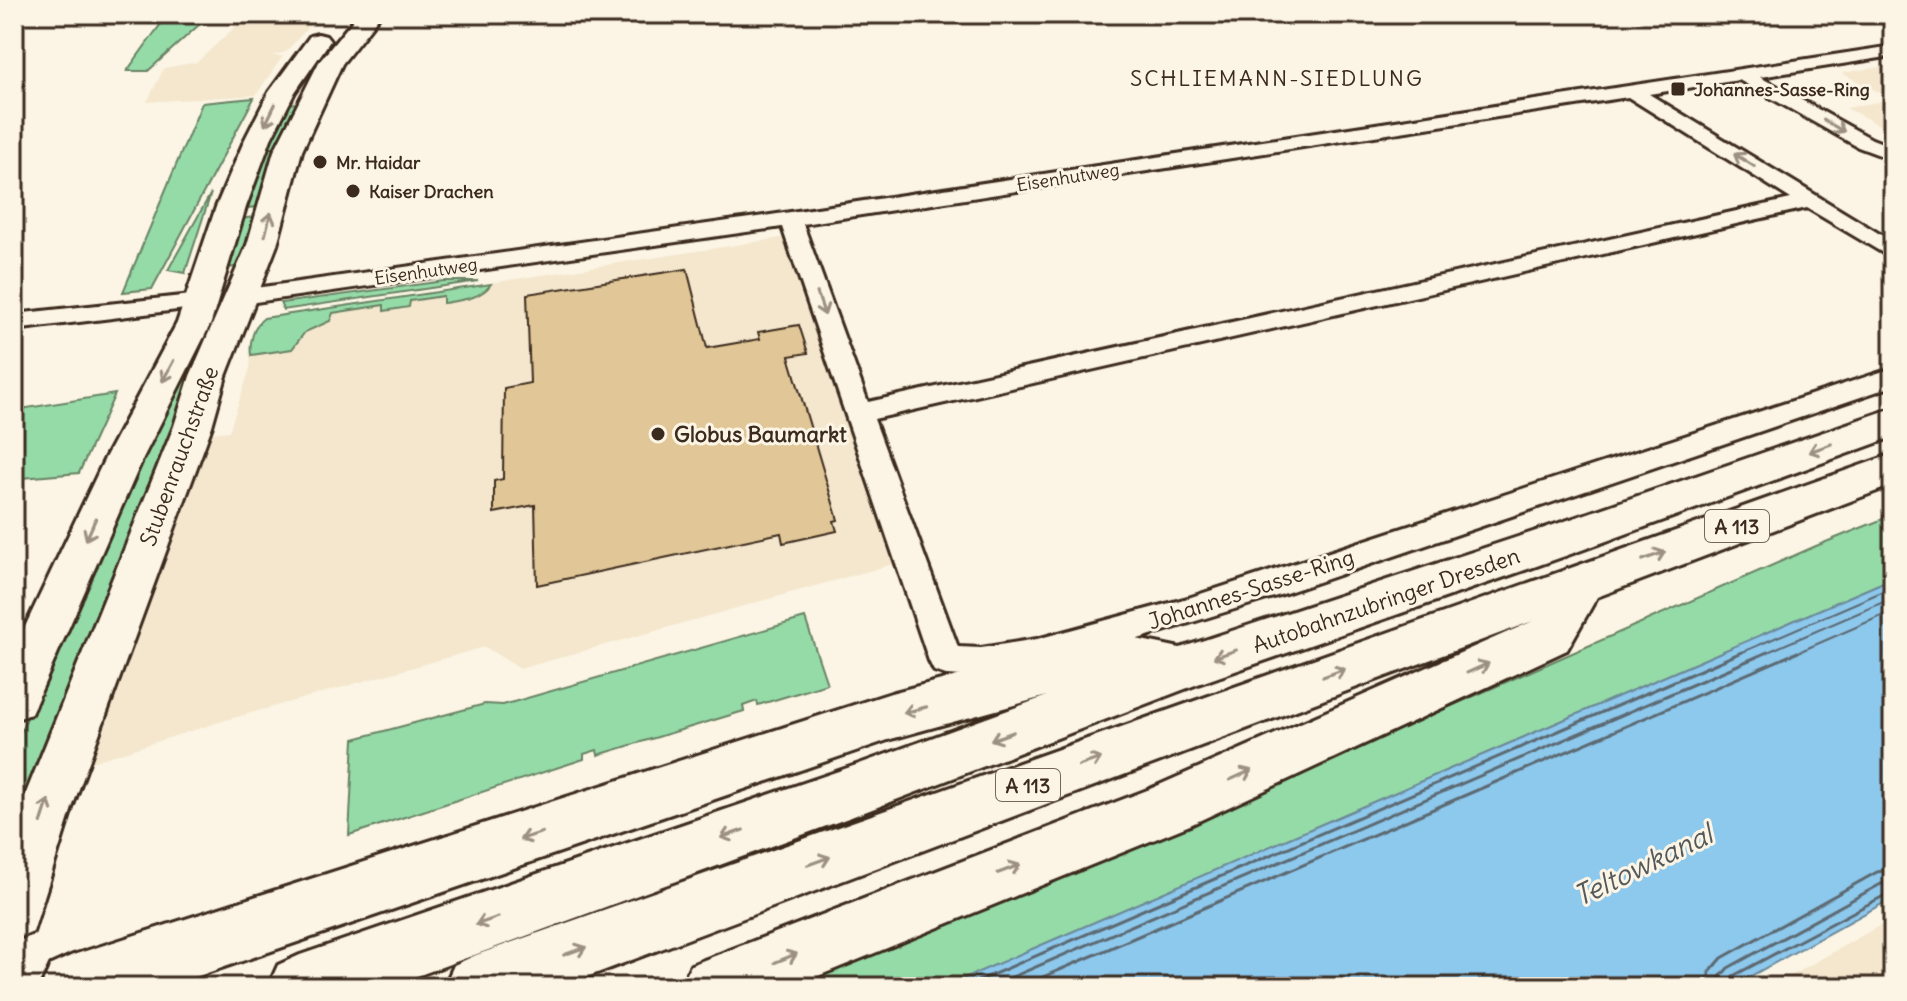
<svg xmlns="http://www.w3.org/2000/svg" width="1907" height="1001" viewBox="0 0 1907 1001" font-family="Delius,sans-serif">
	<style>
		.built { fill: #f4e7ce }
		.green { fill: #95dba8; stroke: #688263; stroke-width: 2 }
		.water { fill: #8dc8ed; stroke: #6c899a; stroke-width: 2 }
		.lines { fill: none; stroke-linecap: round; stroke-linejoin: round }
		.shore-far1 { stroke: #5c6971; stroke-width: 2 }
		.shore { stroke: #5c6971; stroke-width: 3 }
		.building { fill: #e1c797; stroke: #3b2a1e; stroke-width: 2 }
		.minor-casing { stroke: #3b2a1e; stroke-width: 6 }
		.major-casing { stroke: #3b2a1e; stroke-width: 6 }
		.highway-casing { stroke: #3b2a1e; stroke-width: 6 }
		.minor { fill: #fcf5e5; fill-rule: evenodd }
		.major { fill: #fcf5e5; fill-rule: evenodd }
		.highway { fill: #fcf5e5; fill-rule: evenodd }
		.oneway { stroke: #9c9082 }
		.poi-dot { fill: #3b2a1e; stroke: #fcf5e5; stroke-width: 3 }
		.labels { text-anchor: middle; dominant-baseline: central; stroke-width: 6; stroke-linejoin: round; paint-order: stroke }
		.far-poi-label { font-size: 18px; font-weight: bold; fill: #3b2a1e; stroke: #fcf5e5; text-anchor: start }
		.far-street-label { font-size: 18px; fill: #3b2a1e; stroke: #fcf5e5 }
		.shield { fill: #fcf5e5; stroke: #75675a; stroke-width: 2 }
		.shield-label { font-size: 20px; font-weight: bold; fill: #3b2a1e }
		.far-quarter-label { font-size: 22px; letter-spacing: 2px; fill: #3b2a1e; stroke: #fcf5e5 }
		.poi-label { font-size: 22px; font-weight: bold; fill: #3b2a1e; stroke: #fcf5e5; text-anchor: start }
		.street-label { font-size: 22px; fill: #3b2a1e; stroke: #fcf5e5 }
		.near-water-label { font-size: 28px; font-style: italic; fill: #54595c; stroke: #fcf5e5 }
	</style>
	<rect width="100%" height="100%" fill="#fcf5e5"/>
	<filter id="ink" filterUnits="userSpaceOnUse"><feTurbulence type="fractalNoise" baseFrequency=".0125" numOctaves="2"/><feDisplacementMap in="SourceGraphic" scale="16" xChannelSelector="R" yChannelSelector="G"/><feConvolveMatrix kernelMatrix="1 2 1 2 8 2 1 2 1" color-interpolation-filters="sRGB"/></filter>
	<g filter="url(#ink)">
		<g class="built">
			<polygon points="249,14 320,14 286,52 271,56 283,56 256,95 147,102 164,68 197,62"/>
			<polygon points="1893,65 1893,132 1846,108 1892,99 1841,73"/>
			<polygon points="787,237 897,563 520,669 485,647 226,720 76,767 202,434 229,431 250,368 250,345 258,322 264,318"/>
			<polygon points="1893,918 1893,987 1771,987"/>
		</g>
		<g class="green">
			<polygon points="168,14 211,14 148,71 127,71"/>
			<polygon points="254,98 152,289 123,292 202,103"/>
			<polygon points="299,103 258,207 246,208 284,104"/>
			<polygon points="211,193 185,273 168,270"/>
			<polygon points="260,216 244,266 226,268 241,219"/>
			<polygon points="444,281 478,281 283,310 281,303"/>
			<path d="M491 284C481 299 461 300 443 303V296L410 301 409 307 384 311V305L333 313 330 321 305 332 292 349 251 355C249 342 254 325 264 318Z"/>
			<polygon points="211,326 189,380 178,432 14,852 14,747 201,328"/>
			<polygon points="115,394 79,473 22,478 14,491 14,410"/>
			<polygon points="1893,515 1893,578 944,987 775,987 1269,786 1816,546"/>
			<polygon points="805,618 827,684 758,705 757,701 743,706 744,711 598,755 597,750 584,754 584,759 349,835 354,739 485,704 503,705"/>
		</g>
		<polygon class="water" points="1893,578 1893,898 1731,987 944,987"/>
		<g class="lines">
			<g class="shore-far1">
				<polyline points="1738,654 1893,587"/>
				<polyline points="1763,654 1893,598"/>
				<polyline points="1794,654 1893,611"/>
			</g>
			<g class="shore">
				<polyline points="964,987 1742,652"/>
				<polyline points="989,987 1768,652"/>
				<polyline points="1020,987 1798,652"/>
				<polyline points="1707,987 1710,972 1722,958 1877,872 1893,869"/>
				<polyline points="1719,987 1720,977 1728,968 1881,884 1893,881"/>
				<polyline points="1729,987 1733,976 1893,891"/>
			</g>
		</g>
		<polygon class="building" points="687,269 707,348 760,339 758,332 799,325 808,353 789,356 838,520 834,521 837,531 783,543 781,533 537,585 535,505 494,513 494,481 503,479 504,388 530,383 527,294"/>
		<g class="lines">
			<defs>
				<g id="minor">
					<path d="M1893 46V56L1760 77 1872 139 1893 147V160L1858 147 1739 80 1649 94 1893 242V259L1807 208 874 419 958 647 981 648 1037 639 1188 598 1893 368V386L1280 595 1109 648 1037 667 981 677 946 675 934 671 929 661 782 227 241 304 232 302 229 297 232 292 241 290 764 216ZM1628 97 1791 199 868 402 803 224Z"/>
					<polygon points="201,294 210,296 213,301 210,306 14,330 14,314"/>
				</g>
				<g id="major">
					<polygon points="358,14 381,14 342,64 302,151 277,245 226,376 212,426 72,808 33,932 14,940 14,828 20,808 174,426 190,376 247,245 274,151 319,62"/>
					<polygon points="318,34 326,36 330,41 295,92 271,139 246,207 211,323 143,458 31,714 14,720 14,650 105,458 177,323 216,207 245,139 269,92 310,36"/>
				</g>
				<g id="highway">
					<polygon points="1893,408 1893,437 1568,555 1198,684 862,813 387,987 268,987 278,965 300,955 862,763 1047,696 891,739 166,987 41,987 51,965 73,955 891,693 1117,635 1180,648 1536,531"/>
					<polygon points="1893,454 1893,485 1597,597 1567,650 1190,825 791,987 681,987 691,965 1150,789 1533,621 560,987 444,987 454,965 476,955"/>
				</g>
			</defs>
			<use href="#minor" class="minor-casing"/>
			<use href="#major" class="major-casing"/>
			<use href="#highway" class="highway-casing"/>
			<use href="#minor" class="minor"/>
			<use href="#major" class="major"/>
			<use href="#highway" class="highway"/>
		</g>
		<defs><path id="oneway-shaft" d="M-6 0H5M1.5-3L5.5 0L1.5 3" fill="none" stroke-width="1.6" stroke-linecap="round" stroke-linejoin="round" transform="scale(2)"/></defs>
		<g class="oneway">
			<use href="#oneway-shaft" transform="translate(270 115) rotate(116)"/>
			<use href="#oneway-shaft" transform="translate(1834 126) rotate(29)"/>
			<use href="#oneway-shaft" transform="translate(1744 160) rotate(-148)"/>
			<use href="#oneway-shaft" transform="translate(268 224) rotate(-76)"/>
			<use href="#oneway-shaft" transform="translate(821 304) rotate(71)"/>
			<use href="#oneway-shaft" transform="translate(168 371) rotate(118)"/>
			<use href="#oneway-shaft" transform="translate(1820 448) rotate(160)"/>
			<use href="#oneway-shaft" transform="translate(91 529) rotate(114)"/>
			<use href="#oneway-shaft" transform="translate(1654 556) rotate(-20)"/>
			<use href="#oneway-shaft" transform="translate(1225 654) rotate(161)"/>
			<use href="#oneway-shaft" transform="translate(1478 668) rotate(-24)"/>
			<use href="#oneway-shaft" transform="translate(1334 673) rotate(-20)"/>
			<use href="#oneway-shaft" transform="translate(915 710) rotate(165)"/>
			<use href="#oneway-shaft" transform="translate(1002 736) rotate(160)"/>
			<use href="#oneway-shaft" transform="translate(1090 762) rotate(-20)"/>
			<use href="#oneway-shaft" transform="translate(1241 775) rotate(-24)"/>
			<use href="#oneway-shaft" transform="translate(45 811) rotate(-72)"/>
			<use href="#oneway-shaft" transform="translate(732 834) rotate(161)"/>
			<use href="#oneway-shaft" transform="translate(531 836) rotate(162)"/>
			<use href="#oneway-shaft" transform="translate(819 861) rotate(-20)"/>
			<use href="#oneway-shaft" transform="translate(1009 869) rotate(-21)"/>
			<use href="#oneway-shaft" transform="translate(487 921) rotate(161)"/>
			<use href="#oneway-shaft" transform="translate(575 951) rotate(-20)"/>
			<use href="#oneway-shaft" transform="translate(786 958) rotate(-22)"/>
		</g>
	</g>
	<g class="poi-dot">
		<rect x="1670" y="81" width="16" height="16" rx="4"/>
		<circle cx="320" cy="162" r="8"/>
		<circle cx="353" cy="191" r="8"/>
		<circle cx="658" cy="434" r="8"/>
	</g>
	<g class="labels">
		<g class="far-poi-label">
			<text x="1694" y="89">Johannes-Sasse-Ring</text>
			<text x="336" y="162">Mr. Haidar</text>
			<text x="369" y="191">Kaiser Drachen</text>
		</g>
		<g class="far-street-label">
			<text transform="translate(1068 177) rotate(-9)">Eisenhutweg</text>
			<text transform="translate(426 271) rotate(-8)">Eisenhutweg</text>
		</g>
		<g class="shield">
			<rect x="1705" y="510" width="64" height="32" rx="6"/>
			<rect x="996" y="769" width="64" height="32" rx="6"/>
		</g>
		<g class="shield-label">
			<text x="1737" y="526">A 113</text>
			<text x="1028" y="785">A 113</text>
		</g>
		<g class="far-quarter-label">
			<text x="1277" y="78">SCHLIEMANN-SIEDLUNG</text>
		</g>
		<g class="poi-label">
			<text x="674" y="434">Globus Baumarkt</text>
		</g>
		<g class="street-label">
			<text transform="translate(179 456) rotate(-70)">Stubenrauchstraße</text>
			<text transform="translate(1251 589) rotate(-18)">Johannes-Sasse-Ring</text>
			<text transform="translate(1386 600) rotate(-19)">Autobahnzubringer Dresden</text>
		</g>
		<g class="near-water-label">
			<text transform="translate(1643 865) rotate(-26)">Teltowkanal</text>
		</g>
	</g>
	<rect width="1907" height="1001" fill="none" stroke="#fcf5e5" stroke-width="48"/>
	<rect x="24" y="24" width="1859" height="953" fill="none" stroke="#3b2a1e" stroke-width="3" filter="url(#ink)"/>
</svg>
